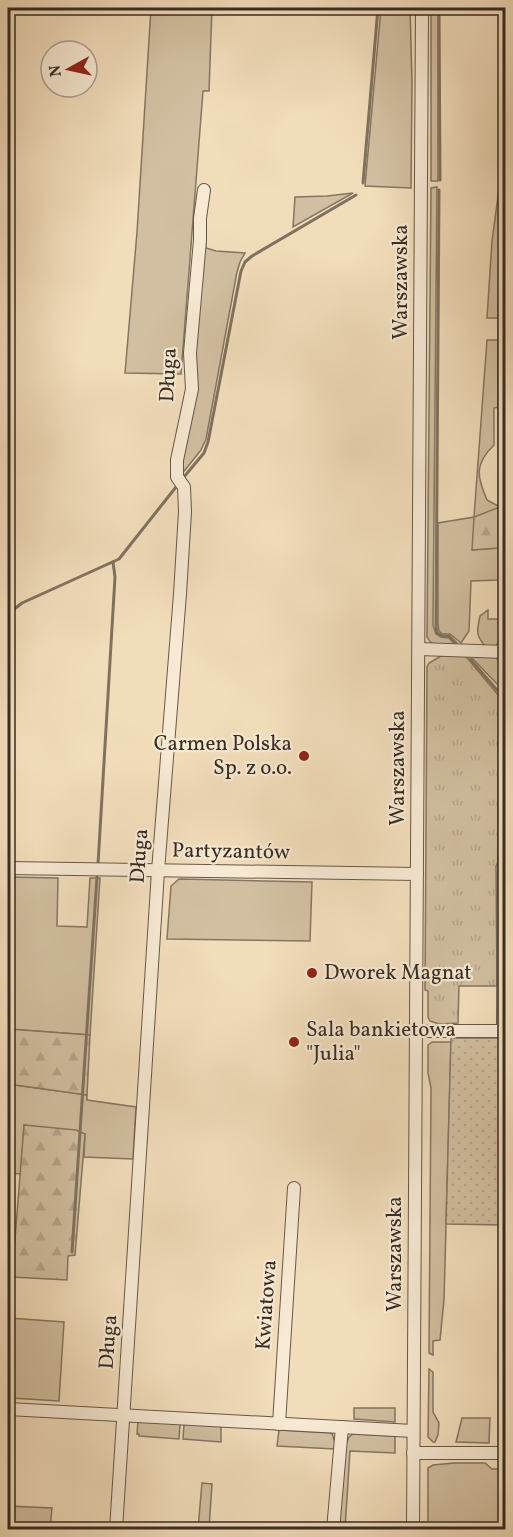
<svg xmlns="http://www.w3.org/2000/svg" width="513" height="1537" viewBox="0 0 513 1537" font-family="Vollkorn,serif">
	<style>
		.grass { fill: #d2bfa1; stroke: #847662; stroke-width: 1.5 }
		.forest { fill: url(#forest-firs); stroke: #847662; stroke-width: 1.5 }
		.park { fill: url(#park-tufts); stroke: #847662; stroke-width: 1.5 }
		.garden { fill: url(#garden-dots); stroke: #847662; stroke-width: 1.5 }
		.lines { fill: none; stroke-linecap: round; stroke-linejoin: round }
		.stream { stroke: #80725f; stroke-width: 3 }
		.minor-casing { stroke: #655849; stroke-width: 14 }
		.minor { stroke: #f7e9d3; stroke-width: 12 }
		.poi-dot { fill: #8f2418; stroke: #f7e9d3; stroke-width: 2 }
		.labels { text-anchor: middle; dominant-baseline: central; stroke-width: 4.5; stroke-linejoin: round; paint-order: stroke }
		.street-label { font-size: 21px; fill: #362c23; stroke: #f7e9d3 }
		.poi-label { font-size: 21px; fill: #362c23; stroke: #f7e9d3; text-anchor: start }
	</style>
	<defs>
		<pattern id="forest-firs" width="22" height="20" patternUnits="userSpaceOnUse" patternTransform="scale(1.5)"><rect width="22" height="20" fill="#d2bfa1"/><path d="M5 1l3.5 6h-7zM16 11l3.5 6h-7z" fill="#b5a48a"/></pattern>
		<pattern id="park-tufts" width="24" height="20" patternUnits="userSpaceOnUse" patternTransform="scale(1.5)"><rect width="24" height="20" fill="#d2bfa1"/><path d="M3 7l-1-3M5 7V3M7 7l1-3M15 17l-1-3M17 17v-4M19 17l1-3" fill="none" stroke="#b5a48a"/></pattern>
		<pattern id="garden-dots" width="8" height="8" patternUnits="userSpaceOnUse" patternTransform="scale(1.5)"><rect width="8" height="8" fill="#d2bfa1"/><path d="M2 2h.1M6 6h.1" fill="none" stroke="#b5a48a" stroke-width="1.8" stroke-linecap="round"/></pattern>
	</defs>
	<rect width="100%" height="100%" fill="#f2ddbb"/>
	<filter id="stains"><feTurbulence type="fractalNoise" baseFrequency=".00333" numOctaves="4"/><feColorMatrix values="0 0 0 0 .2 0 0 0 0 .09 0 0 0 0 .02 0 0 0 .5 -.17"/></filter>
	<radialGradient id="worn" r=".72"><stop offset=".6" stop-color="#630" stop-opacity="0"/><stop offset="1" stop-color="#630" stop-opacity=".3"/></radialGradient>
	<g class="grass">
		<polygon points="151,8 212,8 209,91 203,91 181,374 125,373 137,232"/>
		<polygon points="381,8 410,8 412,82 411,188 365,186"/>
		<rect x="431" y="8" width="7" height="173"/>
		<path d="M437 187 433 625 436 634 441 637 449 638 457 647C445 646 433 649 427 637L431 188Z"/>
		<polygon points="499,189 502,192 498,318 487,318 492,241"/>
		<polygon points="353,193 293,227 295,197 327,196"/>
		<path d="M206 196C207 213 204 231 206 248L216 251 245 253 240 262 237 272 206 439 201 450 181 475Z"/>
		<path d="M487 340H498L499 407 494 408V445C474 464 477 477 487 500L500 507 473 550 499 548V580L471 581 469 631 461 643 450 634H442L439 631 438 624V523L474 517Z"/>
		<path d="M488 610V619H499V640L496 646 486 647C475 635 477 631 480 616Z"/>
		<polygon points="463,655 494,656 499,661 500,687 473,659 468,659"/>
		<polygon points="8,877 58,878 57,926 87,927 90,878 100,878 90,1035 8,1029"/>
		<polygon points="179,879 312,882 310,941 167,939 171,886"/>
		<polygon points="432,1042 451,1042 444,1300 440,1340 433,1341 433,1355 429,1353 431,1088 428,1073 428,1045"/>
		<polygon points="8,1084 87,1095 87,1100 136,1107 133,1159 84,1157 85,1134 24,1125 21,1174 8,1173"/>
		<polygon points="9,1318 64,1322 59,1401 11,1398 8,1394 8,1341"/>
		<polygon points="429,1369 433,1372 433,1412 439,1423 438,1435 435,1442 433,1442 428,1437"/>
		<polygon points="354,1408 395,1408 395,1422 354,1419"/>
		<polygon points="462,1418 490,1418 489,1443 456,1442"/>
		<polygon points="138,1421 180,1424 179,1439 139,1436 139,1434 137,1434"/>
		<polygon points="184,1424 220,1426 221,1428 221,1442 183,1439"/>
		<polygon points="279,1430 332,1433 335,1443 335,1449 277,1446"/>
		<polygon points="353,1434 395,1436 395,1453 350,1451 345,1529 339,1530 345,1447 349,1437"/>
		<polygon points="454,1463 485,1463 492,1469 505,1469 505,1529 428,1529 428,1468 433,1465"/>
		<polygon points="202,1483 212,1484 209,1529 198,1529"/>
		<polygon points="8,1506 52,1508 50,1529 8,1529"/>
	</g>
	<g class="forest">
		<polygon points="500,507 499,548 472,550 474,517"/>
		<polygon points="8,1029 90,1035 87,1095 8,1084"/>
		<polygon points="24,1125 76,1130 85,1134 75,1255 68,1256 67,1280 12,1277"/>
	</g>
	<polygon class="park" points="463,655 468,659 499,696 498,863 496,866 497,986 459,986 458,1023 439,1024 430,1021 428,1017 428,991 425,990 427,667 429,663 441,656"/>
	<polygon class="garden" points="451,1038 505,1038 505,1225 446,1224"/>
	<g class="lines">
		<g class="stream">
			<polyline points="439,8 440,180"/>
			<polyline points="363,183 378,8"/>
			<polyline points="439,190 436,626 437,633 442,636 449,636 456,643"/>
			<polyline points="183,478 204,453 208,442 241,271 245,262 252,256 356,195"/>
			<polyline points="8,614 22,603 119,559 176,487"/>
			<polyline points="471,660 497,690"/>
			<polyline points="98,864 115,577 113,562"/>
			<polyline points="72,1252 97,877"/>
		</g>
		<defs>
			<g id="minor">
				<polyline points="419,649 506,652"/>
				<polyline points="8,868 417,874"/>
				<polyline points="416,1031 506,1031"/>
				<polyline points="503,1031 505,652 504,366 506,175"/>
				<polyline points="8,1409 413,1431"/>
				<polyline points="279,1424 294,1188"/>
				<polyline points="413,1453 506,1453"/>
				<polyline points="116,1530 158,871 180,594 185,512 184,487 177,477 177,460 192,389 190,353 200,240 200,218 204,190"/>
				<polyline points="333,1530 342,1427"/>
				<polyline points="413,1530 422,8"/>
			</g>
		</defs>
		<use href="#minor" class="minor-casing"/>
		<use href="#minor" class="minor"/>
	</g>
	<g class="poi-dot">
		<circle cx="304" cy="756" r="6"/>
		<circle cx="312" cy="973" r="6"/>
		<circle cx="294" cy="1042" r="6"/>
	</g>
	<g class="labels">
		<g class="street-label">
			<text transform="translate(401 282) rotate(-90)">Warszawska</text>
			<text transform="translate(169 375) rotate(-87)">Długa</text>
			<text transform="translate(398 768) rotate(-90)">Warszawska</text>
			<text transform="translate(231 852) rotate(1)">Partyzantów</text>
			<text transform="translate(140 856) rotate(-86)">Długa</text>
			<text transform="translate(395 1254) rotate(-90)">Warszawska</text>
			<text transform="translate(267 1305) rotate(-86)">Kwiatowa</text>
			<text transform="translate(109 1342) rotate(-86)">Długa</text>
		</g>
		<g class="poi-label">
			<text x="292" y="744" text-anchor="end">Carmen Polska<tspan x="292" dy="24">Sp. z o.o.</tspan></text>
			<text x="324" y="973">Dworek Magnat</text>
			<text x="306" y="1030">Sala bankietowa<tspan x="306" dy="24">"Julia"</tspan></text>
		</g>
	</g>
	<rect width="513" height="1537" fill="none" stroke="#f2ddbb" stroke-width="30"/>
	<rect x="9" y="9" width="495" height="1519" fill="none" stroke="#362c23" stroke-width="3"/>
	<rect x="15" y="15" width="483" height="1507" fill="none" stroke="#362c23" stroke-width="1.5"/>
	<g transform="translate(69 69) rotate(262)"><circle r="28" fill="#f7e9d3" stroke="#aa9d8d" stroke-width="1.5"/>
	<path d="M0-4.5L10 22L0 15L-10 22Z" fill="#8f2418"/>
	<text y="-9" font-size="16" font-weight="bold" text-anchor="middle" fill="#362c23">N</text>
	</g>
	<rect width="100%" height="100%" filter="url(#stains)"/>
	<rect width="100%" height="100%" fill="url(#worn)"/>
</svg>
